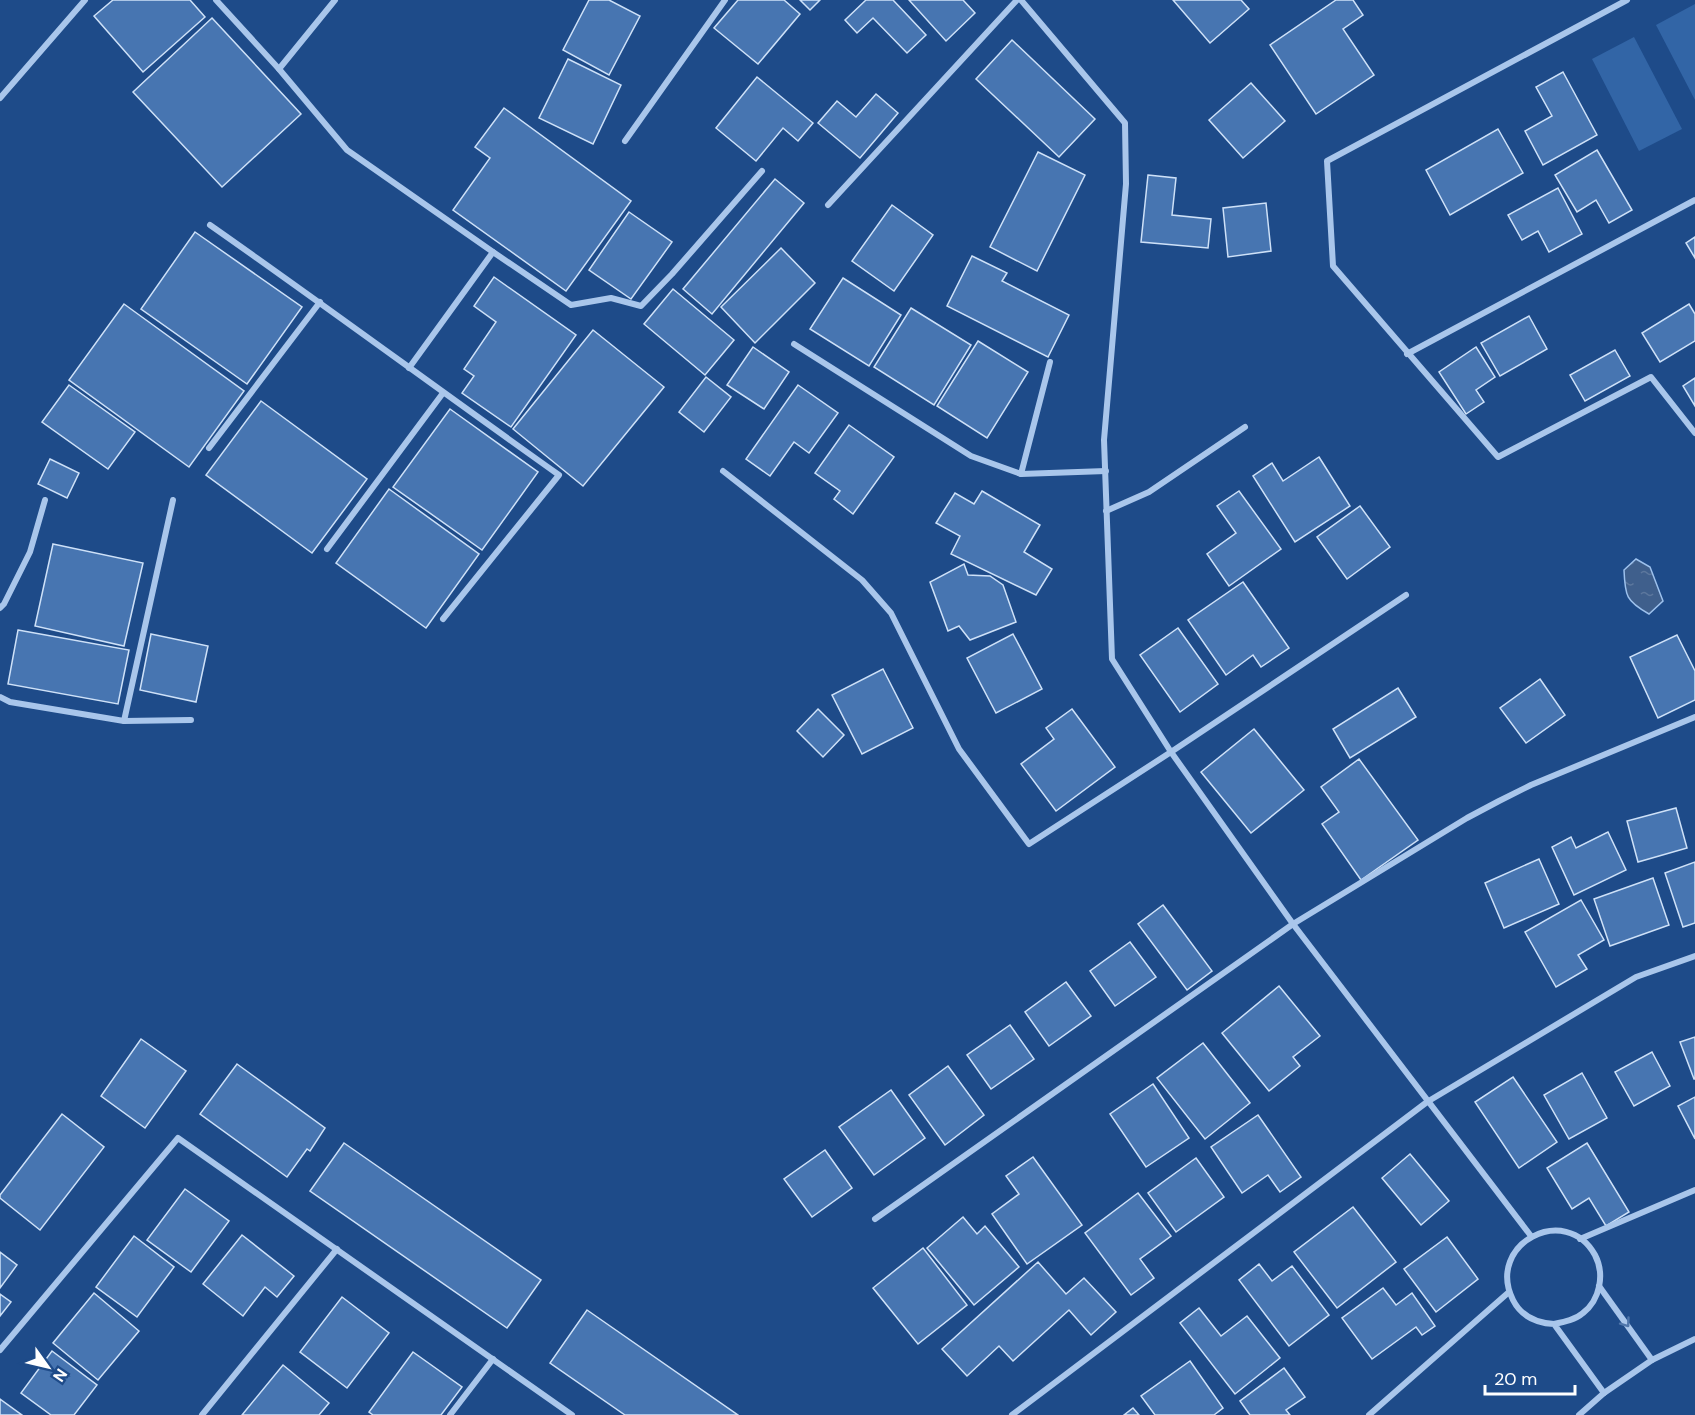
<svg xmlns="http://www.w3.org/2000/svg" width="1695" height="1415" viewBox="0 0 1695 1415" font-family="'DM Sans',sans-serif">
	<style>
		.park { fill: #3265a6 }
		.water { fill: url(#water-ripples); stroke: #9dc1ed; stroke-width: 1.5 }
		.building { fill: #4775b1; stroke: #cee1f8; stroke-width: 1.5 }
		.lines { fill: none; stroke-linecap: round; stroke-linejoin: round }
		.minor { stroke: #a9c6eb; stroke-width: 6 }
		.oneway { stroke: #4f76ab }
	</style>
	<defs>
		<pattern id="water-ripples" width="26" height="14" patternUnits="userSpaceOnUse" patternTransform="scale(1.5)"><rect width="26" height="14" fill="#3f5f8c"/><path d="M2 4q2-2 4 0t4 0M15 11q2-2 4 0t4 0" fill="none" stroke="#5c779d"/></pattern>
	</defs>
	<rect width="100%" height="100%" fill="#1e4b89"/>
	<g class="park">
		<polygon points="1695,4 1695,100 1656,25"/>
		<polygon points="1634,37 1682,129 1639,151 1592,59"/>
	</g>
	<path class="water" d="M1636 559 1650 567 1663 601 1649 614C1626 601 1625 596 1624 570Z"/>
	<g class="building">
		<polygon points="113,0 190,0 205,17 143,72 94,16"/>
		<polygon points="589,0 609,0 640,16 609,75 563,50"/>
		<polygon points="738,0 784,0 800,14 758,64 714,28"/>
		<polygon points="800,0 820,0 810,10"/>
		<polygon points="866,0 893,0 926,35 907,53 873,18 857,33 845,20"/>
		<polygon points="909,0 963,0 975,13 946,41"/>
		<polygon points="1173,0 1241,0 1249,9 1210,43"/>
		<polygon points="1336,0 1353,0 1363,15 1343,29 1374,75 1316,114 1270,45"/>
		<polygon points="212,18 301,114 222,187 133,92"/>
		<polygon points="1012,40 1095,119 1059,157 976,79"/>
		<polygon points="568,59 621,85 593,144 539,118"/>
		<polygon points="1563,72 1597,135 1543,165 1525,131 1552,116 1536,87"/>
		<polygon points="757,77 813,123 798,141 783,128 756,161 716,128"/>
		<polygon points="1251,83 1285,121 1243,158 1209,120"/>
		<polygon points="876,94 898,113 860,158 818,123 837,101 856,117"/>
		<polygon points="504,108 631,201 566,291 453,210 490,158 475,147"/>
		<polygon points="1498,129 1523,173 1450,215 1426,170"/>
		<polygon points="1597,150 1632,210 1609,223 1596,200 1577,212 1555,175"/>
		<polygon points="1038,152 1085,175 1037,271 990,247"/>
		<polygon points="1148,175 1176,178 1172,215 1211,219 1208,248 1141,242"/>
		<polygon points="775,179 804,203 712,314 683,289"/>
		<polygon points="1558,188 1582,234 1549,252 1538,231 1522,240 1508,215"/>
		<polygon points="1266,203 1271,251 1228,257 1223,208"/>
		<polygon points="892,205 933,235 894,291 852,261"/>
		<polygon points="629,212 672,242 631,299 589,270"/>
		<polygon points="195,232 302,307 247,384 141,309"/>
		<polygon points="1695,237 1695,258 1686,243"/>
		<polygon points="781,248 815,283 755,343 721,307"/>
		<polygon points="972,256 1007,273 1002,281 1069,315 1048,357 947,306"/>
		<polygon points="494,277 576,335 511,427 462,393 474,376 464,369 496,322 474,306"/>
		<polygon points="843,278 901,315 869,366 810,329"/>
		<polygon points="673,289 734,340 705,375 644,324"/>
		<polygon points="124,304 244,391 189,467 69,380"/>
		<polygon points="1689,304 1695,314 1695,341 1660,362 1642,333"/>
		<polygon points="911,308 971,345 934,405 874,367"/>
		<polygon points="1529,316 1547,349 1500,376 1481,343"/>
		<polygon points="593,330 664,387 583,486 513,429"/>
		<polygon points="978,341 1028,372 987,438 937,406"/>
		<polygon points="753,347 789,372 764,409 727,385"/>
		<polygon points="1476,347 1495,377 1476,390 1484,402 1466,414 1439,372"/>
		<polygon points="1615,350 1630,376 1585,401 1570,375"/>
		<polygon points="706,377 731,397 704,432 679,412"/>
		<polygon points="1695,378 1695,406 1683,386"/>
		<polygon points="69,385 135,432 108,469 42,422"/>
		<polygon points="798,385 838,413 809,453 794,442 770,476 746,459"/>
		<polygon points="261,401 367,479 312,553 206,475"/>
		<polygon points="450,409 538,472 482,550 393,487"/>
		<polygon points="849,425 894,457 853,514 834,499 840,491 815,473"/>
		<polygon points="1319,457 1350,506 1295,542 1253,476 1272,463 1283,481"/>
		<polygon points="50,459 79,473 67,498 38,484"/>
		<polygon points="389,489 479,554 426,628 336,563"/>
		<polygon points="982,491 1040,525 1024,552 1052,569 1036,595 951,554 960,536 936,523 955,493 974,504"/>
		<polygon points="1239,491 1281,549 1229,586 1207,554 1236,533 1217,506"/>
		<polygon points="1360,506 1390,547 1347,579 1317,537"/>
		<polygon points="53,544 143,563 124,646 35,626"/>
		<polygon points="964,564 968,575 990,576 1003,585 1016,622 970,640 959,626 948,631 930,582"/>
		<polygon points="1243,582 1289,648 1261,667 1253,655 1226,675 1188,620"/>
		<polygon points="1178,628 1218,684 1180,712 1140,655"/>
		<polygon points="18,630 129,650 118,704 8,684"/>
		<polygon points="151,634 208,646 196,702 140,690"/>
		<polygon points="1013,634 1042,689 996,713 967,658"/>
		<polygon points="1677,635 1695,671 1695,700 1658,718 1630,657"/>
		<polygon points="883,669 913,728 862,754 832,695"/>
		<polygon points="1540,679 1565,715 1526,743 1500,708"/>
		<polygon points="1398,688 1416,717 1350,758 1333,729"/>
		<polygon points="818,709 844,735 823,757 797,731"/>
		<polygon points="1072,709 1115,767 1056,811 1021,764 1054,739 1046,728"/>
		<polygon points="1254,729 1304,790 1251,833 1201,772"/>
		<polygon points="1359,759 1418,840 1361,880 1322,824 1339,812 1321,787"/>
		<polygon points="1676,808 1687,848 1638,862 1627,821"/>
		<polygon points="1608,832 1626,870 1574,895 1552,847 1571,837 1576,848"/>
		<polygon points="1539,859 1559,904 1504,928 1485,883"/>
		<polygon points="1695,862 1695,923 1683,927 1665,873"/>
		<polygon points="1653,878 1669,925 1610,946 1594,899"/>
		<polygon points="1581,900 1604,940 1578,955 1587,969 1556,987 1525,932"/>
		<polygon points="1163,905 1212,971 1187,990 1138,924"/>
		<polygon points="1130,942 1156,977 1115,1006 1090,971"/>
		<polygon points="1066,982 1091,1016 1049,1046 1025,1012"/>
		<polygon points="1279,986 1320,1036 1293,1057 1300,1066 1269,1091 1222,1033"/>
		<polygon points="1010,1025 1034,1059 991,1089 967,1055"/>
		<polygon points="1695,1037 1695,1079 1694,1079 1680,1042"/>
		<polygon points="141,1039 186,1071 145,1128 101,1096"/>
		<polygon points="1203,1043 1250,1103 1205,1139 1157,1078"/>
		<polygon points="1652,1052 1670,1086 1634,1106 1615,1072"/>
		<polygon points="237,1064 325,1128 310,1151 307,1149 287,1177 200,1114"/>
		<polygon points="948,1066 984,1115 945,1145 909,1095"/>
		<polygon points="1582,1073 1607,1118 1569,1139 1544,1095"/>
		<polygon points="1513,1077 1557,1142 1519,1168 1475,1102"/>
		<polygon points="1153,1084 1189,1138 1146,1167 1110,1114"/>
		<polygon points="891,1090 925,1138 874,1175 839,1127"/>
		<polygon points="1695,1097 1695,1139 1678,1106"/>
		<polygon points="62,1114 104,1147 40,1230 0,1198 0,1195"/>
		<polygon points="1258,1115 1301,1177 1280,1192 1268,1175 1242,1193 1211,1147"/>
		<polygon points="344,1143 541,1280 507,1328 310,1191"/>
		<polygon points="1587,1143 1629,1212 1606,1226 1589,1198 1572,1209 1547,1168"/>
		<polygon points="825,1150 852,1188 812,1217 784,1179"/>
		<polygon points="1410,1154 1449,1201 1421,1225 1382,1178"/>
		<polygon points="1033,1157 1082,1225 1027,1264 992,1214 1019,1194 1006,1176"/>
		<polygon points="1196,1158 1224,1197 1176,1232 1148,1193"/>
		<polygon points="185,1189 229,1221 191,1272 147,1240"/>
		<polygon points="1138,1193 1171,1236 1140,1259 1154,1278 1131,1295 1085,1233"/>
		<polygon points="1353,1207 1396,1262 1337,1308 1294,1252"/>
		<polygon points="963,1217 977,1234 985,1226 1019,1267 974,1305 927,1248"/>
		<polygon points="242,1235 294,1276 277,1297 265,1287 243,1316 203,1284"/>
		<polygon points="134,1236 174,1267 137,1317 96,1287"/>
		<polygon points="1447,1237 1478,1279 1436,1312 1404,1269"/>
		<polygon points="923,1248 967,1305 918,1344 873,1288"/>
		<polygon points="0,1252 17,1265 0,1288"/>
		<polygon points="1038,1262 1066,1294 1084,1278 1116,1312 1091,1335 1069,1310 1013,1361 999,1346 967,1376 942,1349"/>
		<polygon points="1259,1264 1272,1281 1292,1266 1329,1315 1289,1346 1239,1280"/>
		<polygon points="1383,1288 1396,1305 1412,1293 1435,1326 1422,1335 1416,1327 1372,1359 1342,1318"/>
		<polygon points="94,1293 139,1331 98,1380 53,1343"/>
		<polygon points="0,1294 11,1302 0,1316"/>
		<polygon points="342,1297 389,1333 347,1388 300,1352"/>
		<polygon points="1199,1308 1221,1336 1247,1316 1280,1358 1235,1394 1180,1323"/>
		<polygon points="587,1310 738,1415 625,1415 550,1363"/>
		<polygon points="52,1351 97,1385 74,1415 51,1415 21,1393"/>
		<polygon points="413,1352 462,1387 441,1415 373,1415 369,1412"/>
		<polygon points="1190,1361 1223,1408 1214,1415 1155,1415 1141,1396"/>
		<polygon points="283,1365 329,1403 319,1415 242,1415"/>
		<polygon points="1284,1368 1305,1397 1286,1410 1290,1415 1250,1415 1240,1401"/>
		<polygon points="0,1399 22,1415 0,1415"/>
		<polygon points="1133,1408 1139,1415 1124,1415"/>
	</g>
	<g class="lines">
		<g class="minor">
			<polyline points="216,0 279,69 347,150 493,252 409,368"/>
			<polyline points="1021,0 1125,123 1126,184 1104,440 1112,659 1171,752 1293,924 1531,1236"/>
			<polyline points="1627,0 1327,161 1333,266 1498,457 1651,377 1695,433"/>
			<polyline points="279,69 335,0"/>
			<polyline points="0,98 85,0"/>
			<polyline points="625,141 725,0"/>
			<polyline points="828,205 1017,0"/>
			<path d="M210 225C327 307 442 392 559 475L443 619"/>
			<polyline points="493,252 571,305 611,298 641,306 672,274 762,171"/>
			<polyline points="794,344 971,456 1021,474 1106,471"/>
			<polyline points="1407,354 1695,200"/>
			<polyline points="209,448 320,302"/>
			<polyline points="723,471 862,580 891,613 959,749 1029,844 1171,752 1406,595"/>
			<polyline points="1021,474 1050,362"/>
			<polyline points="1106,511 1149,492 1245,427"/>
			<polyline points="327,549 443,393"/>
			<polyline points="0,608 4,604 30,552 45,500"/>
			<polyline points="0,697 10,702 124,721 191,720"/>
			<polyline points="124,721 173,500"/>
			<polyline points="875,1219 1293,924 1467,818 1499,801 1531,785 1695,717"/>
			<polyline points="1580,1239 1695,1190"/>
			<polyline points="1599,1286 1652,1360"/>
			<path d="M1554 1324C1564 1322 1575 1320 1583 1313 1600 1300 1605 1274 1595 1255 1566 1202 1485 1244 1513 1300 1521 1316 1536 1323 1554 1324L1604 1393"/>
			<polyline points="0,1350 178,1138 572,1415"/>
			<polyline points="202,1415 337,1249"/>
			<polyline points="450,1415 493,1359"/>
			<polyline points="1012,1415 1427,1102 1636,977 1695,956"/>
			<polyline points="1369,1415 1509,1292"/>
			<polyline points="1579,1415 1604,1393 1652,1360 1695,1339"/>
		</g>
	</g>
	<defs><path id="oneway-chevron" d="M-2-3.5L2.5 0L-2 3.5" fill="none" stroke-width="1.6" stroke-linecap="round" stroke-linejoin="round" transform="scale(1.5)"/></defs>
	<use class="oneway" href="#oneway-chevron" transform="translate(1626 1323) rotate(54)"/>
	<g transform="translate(48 1367) rotate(124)" stroke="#1e4b89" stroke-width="4.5" paint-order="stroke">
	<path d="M0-4.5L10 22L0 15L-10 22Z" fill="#ffffff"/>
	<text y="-9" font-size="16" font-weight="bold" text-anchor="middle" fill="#ffffff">N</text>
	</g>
	<path d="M1485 1385v9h90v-9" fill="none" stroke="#ffffff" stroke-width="3"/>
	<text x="1494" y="1385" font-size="18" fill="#ffffff" stroke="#1e4b89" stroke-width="4.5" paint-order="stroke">20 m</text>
</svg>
